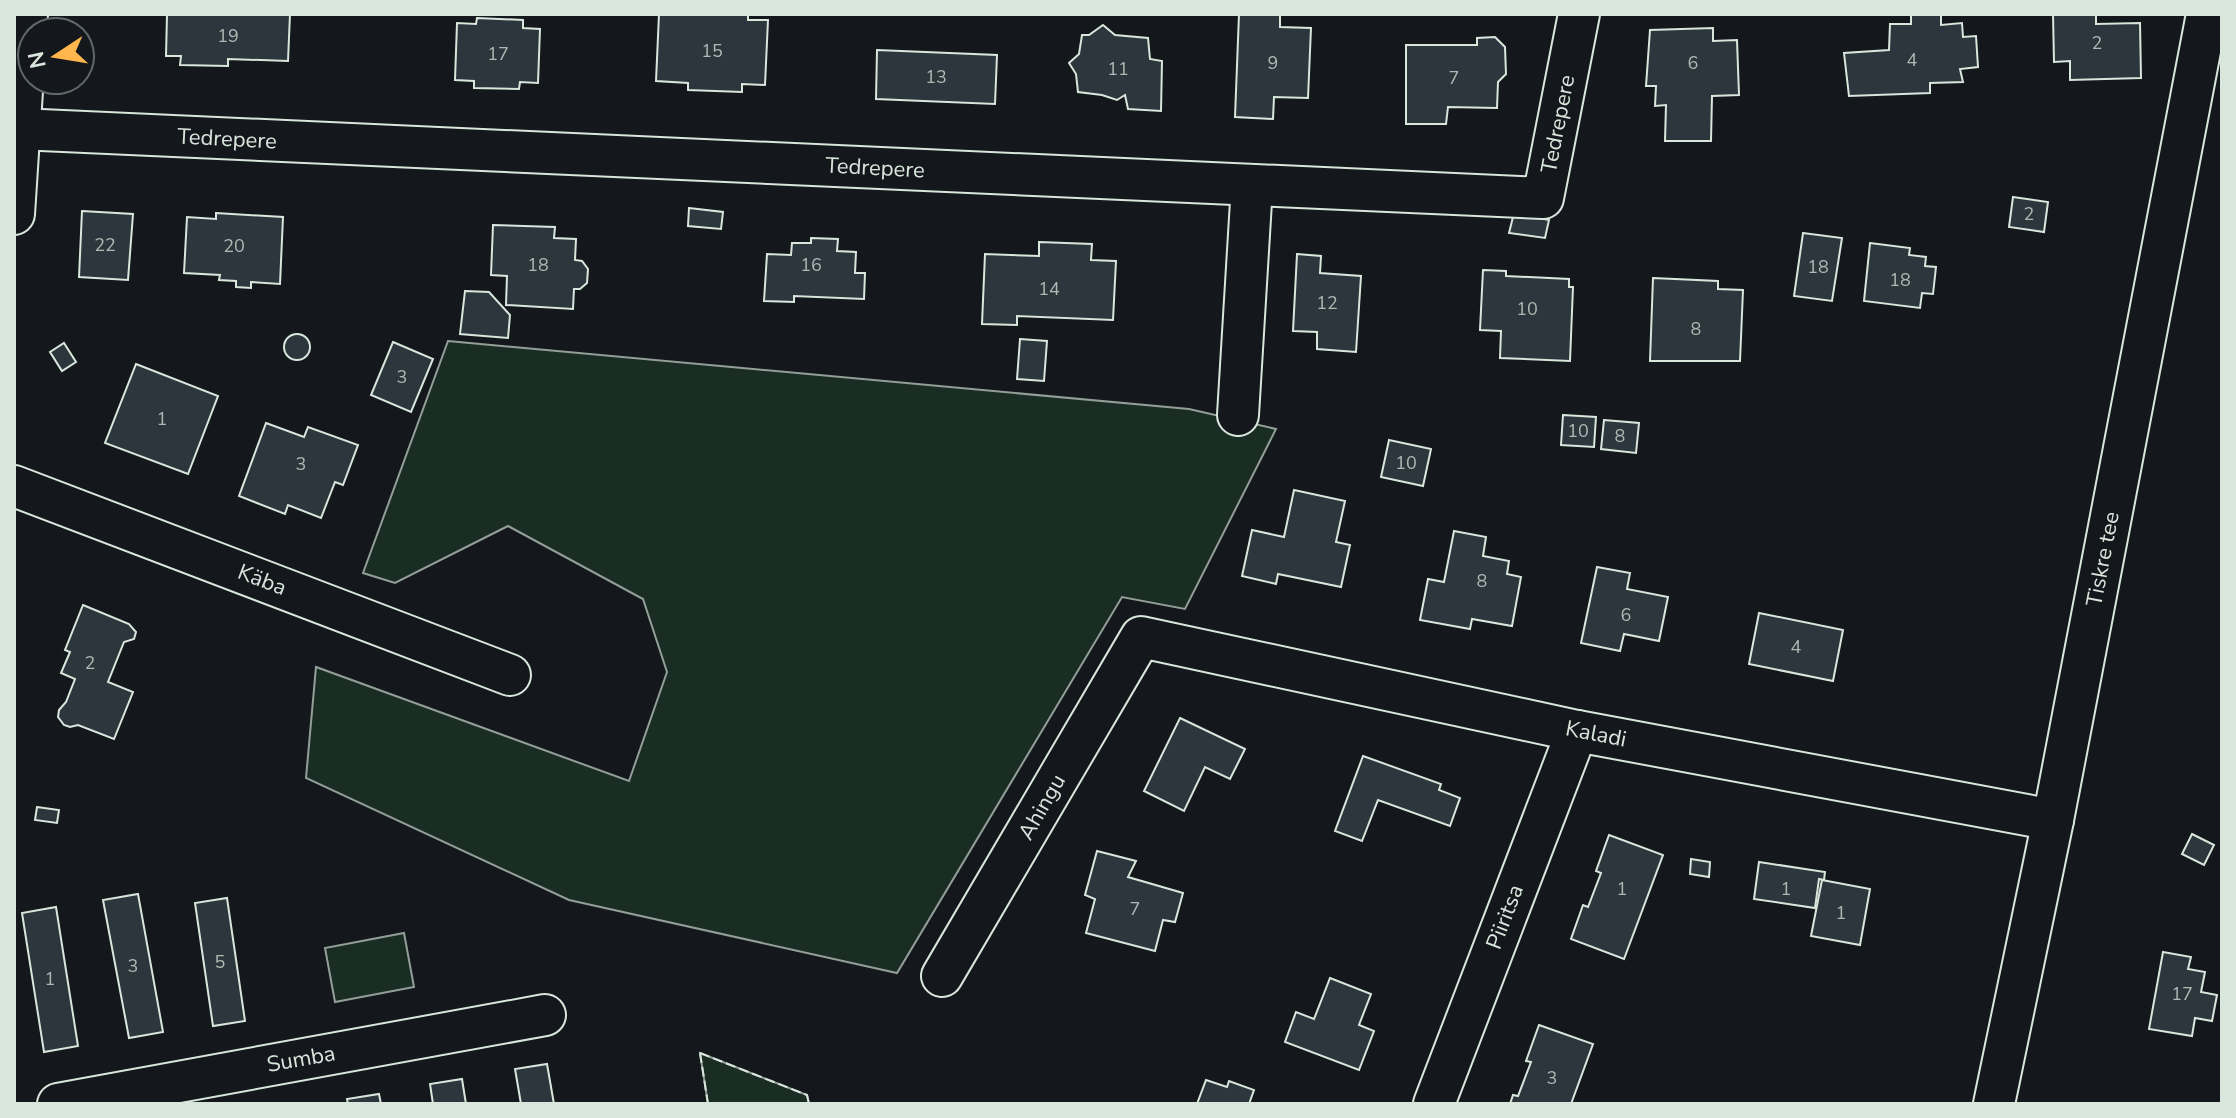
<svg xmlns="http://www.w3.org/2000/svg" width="2236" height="1118" viewBox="0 0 2236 1118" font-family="'Nunito Sans',sans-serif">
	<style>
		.green { fill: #1a2d24; stroke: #939e99; stroke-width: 2 }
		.building { fill: #2c363c; stroke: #d8e6dc; stroke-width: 2 }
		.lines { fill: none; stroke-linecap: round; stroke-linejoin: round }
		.minor-casing { stroke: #d8e6dc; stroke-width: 44 }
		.minor { stroke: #14181c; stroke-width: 40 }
		.fence { stroke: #d8e6dc; stroke-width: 2; stroke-dasharray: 10 4; stroke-linecap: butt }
		.labels { text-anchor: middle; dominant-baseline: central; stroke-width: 6; stroke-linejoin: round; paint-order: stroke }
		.number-label { font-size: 18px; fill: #adbab4 }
		.street-label { font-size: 22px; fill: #d8e6dc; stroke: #14181c }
	</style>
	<rect width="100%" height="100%" fill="#14181c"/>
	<g class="green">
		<polygon points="448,341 1189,409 1276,429 1185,609 1122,597 897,973 569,900 306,778 316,667 629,781 667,672 643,599 508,526 395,583 363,573"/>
		<polygon points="404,933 414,987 335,1002 325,948"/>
		<polygon points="700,1053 807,1095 809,1104 708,1104"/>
	</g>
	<g class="building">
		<polygon points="185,14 290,14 288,61 228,59 228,66 180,65 181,56 166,56 167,15"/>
		<polygon points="659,14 748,14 748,20 768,20 765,85 742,84 742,92 688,90 688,83 656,81"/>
		<polygon points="1239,14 1280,15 1280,27 1311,28 1308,98 1274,97 1273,119 1235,117"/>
		<polygon points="1941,14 1941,25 1962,23 1963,37 1976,36 1978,67 1960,69 1963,82 1930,83 1930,93 1849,96 1844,53 1889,50 1890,24 1911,24 1911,15"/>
		<polygon points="2053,14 2096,14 2096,24 2140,23 2141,78 2070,80 2070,61 2054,62"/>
		<polygon points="477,18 523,20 523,28 540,29 538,83 520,82 519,89 474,88 474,81 455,80 457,23 476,24"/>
		<polygon points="1103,25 1115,35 1148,38 1150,59 1162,61 1161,111 1128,109 1125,95 1117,100 1102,95 1078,92 1076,74 1069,63 1079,54 1082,35 1089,35"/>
		<polygon points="1713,28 1713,41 1737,40 1739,95 1712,96 1711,141 1665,141 1666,105 1655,106 1656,86 1646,86 1650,30"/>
		<polygon points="1495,37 1505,47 1506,74 1498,82 1497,108 1448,107 1446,124 1406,124 1406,45 1477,45 1477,38"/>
		<polygon points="877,50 997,55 995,104 876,99"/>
		<polygon points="2013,197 2048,202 2044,232 2009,227"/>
		<polygon points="689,208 723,212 721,229 688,226"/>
		<polygon points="82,211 133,214 128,280 79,277"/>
		<polygon points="216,213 283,217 280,284 251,282 251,288 236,287 236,281 219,280 220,275 184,273 187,217 216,219"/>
		<polygon points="1514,213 1549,220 1545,238 1509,233"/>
		<polygon points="493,225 555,227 554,238 576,239 575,260 582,261 588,269 587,283 580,289 574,289 573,309 506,305 507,276 491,275"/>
		<polygon points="1803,233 1842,238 1832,301 1794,296"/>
		<polygon points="811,238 838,239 837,251 856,252 855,273 865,273 864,299 794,296 794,302 764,301 767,254 791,255 792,243 811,243"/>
		<polygon points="1039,242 1092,244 1091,260 1116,261 1113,320 1017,316 1017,325 982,324 985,254 1039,256"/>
		<polygon points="1870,243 1910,248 1909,255 1926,257 1925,266 1936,267 1933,294 1922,293 1920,308 1864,301"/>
		<polygon points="1297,254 1321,256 1320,273 1361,276 1356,352 1317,349 1317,332 1293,331"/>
		<polygon points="1483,270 1506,271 1506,276 1569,279 1569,287 1573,287 1570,361 1500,358 1501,331 1480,330"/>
		<polygon points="1653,278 1718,281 1718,289 1743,290 1740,361 1650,361"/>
		<polygon points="465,291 489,292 510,315 508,338 460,334"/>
		<circle cx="297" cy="347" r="13"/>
		<polygon points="1020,339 1047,341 1044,381 1017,379"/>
		<polygon points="393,342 433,359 411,412 371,395"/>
		<polygon points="64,343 76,362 62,371 50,352"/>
		<polygon points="136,364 218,396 188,474 105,443"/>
		<polygon points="1563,415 1596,417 1594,447 1561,445"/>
		<polygon points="1604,420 1639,423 1636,453 1601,449"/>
		<polygon points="266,423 304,437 308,427 358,445 343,485 335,482 321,518 288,505 285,514 239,496"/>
		<polygon points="1389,440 1431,449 1423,486 1381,477"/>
		<polygon points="1294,490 1345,501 1336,542 1350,545 1341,587 1278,574 1276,584 1242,576 1252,530 1284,537"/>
		<polygon points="1454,531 1486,537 1483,556 1509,561 1507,574 1521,577 1512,626 1472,619 1470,629 1420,620 1428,579 1444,582"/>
		<polygon points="1597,567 1630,573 1627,589 1668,597 1659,641 1624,634 1620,651 1581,643"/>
		<polygon points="83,605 129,624 136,632 134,639 124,642 108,682 133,692 114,739 78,725 70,727 64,725 58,717 59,710 66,702 75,679 61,673 70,652 65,650"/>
		<polygon points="1759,613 1843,630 1833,681 1749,664"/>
		<polygon points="1180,718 1245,749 1230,779 1205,767 1184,811 1144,791"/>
		<polygon points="1363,756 1441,784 1439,790 1460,798 1450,826 1378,800 1362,841 1335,831"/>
		<polygon points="37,807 59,810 57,823 35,820"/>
		<polygon points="2192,834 2214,845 2204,865 2182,854"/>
		<polygon points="1609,835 1663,855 1624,959 1571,939 1583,905 1588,907 1601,873 1596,871"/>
		<polygon points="1097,851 1136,861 1128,877 1183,893 1175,922 1163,920 1155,951 1086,933 1095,899 1085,895"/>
		<polygon points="1691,859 1710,862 1709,877 1690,874"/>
		<polygon points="1759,862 1825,872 1824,880 1819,879 1815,908 1754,899"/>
		<polygon points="1822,880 1870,889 1860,945 1811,936"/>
		<polygon points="138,894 163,1032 129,1038 103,900"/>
		<polygon points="227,898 245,1021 213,1026 195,903"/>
		<polygon points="56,907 78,1046 44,1052 22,913"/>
		<polygon points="2163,952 2191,957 2188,969 2205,972 2201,992 2217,995 2212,1021 2195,1018 2192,1036 2149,1029"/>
		<polygon points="1330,978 1371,994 1359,1025 1374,1031 1359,1070 1285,1042 1296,1012 1314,1019"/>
		<polygon points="1539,1025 1593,1044 1571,1104 1510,1104 1513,1095 1518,1096 1531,1062 1526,1061"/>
		<polygon points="547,1064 554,1104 521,1104 515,1069"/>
		<polygon points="462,1079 466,1104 433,1104 430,1084"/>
		<polygon points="1206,1080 1227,1087 1229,1081 1254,1090 1249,1104 1197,1104"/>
		<polygon points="379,1094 381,1104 348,1104 347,1099"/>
	</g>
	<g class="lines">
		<defs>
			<g id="minor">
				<polyline points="19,129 1543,198 1579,14"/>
				<polyline points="14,214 27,14"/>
				<polyline points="1238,415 1252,185"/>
				<polyline points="14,486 510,675"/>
				<polyline points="942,976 1141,637 1577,731 2053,820"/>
				<polyline points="58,1104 545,1015"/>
				<polyline points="1434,1104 1577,731"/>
				<polyline points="1994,1104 2053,820 2207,14"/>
			</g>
		</defs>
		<use href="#minor" class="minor-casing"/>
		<use href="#minor" class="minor"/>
		<g class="fence">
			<polyline points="700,1053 807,1095 809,1104"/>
			<polyline points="700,1053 708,1104"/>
		</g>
	</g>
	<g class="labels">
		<g class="number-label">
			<text x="228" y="36">19</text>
			<text x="2097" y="43">2</text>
			<text x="712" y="51">15</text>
			<text x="498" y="54">17</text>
			<text x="1912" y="60">4</text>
			<text x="1273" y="63">9</text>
			<text x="1693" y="63">6</text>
			<text x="1118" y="69">11</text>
			<text x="936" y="77">13</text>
			<text x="1454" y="78">7</text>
			<text x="2029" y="214">2</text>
			<text x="105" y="245">22</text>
			<text x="234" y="246">20</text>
			<text x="538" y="265">18</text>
			<text x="811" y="265">16</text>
			<text x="1818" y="267">18</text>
			<text x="1900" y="280">18</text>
			<text x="1049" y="289">14</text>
			<text x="1327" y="303">12</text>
			<text x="1527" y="309">10</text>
			<text x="1696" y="329">8</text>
			<text x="402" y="377">3</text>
			<text x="162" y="419">1</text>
			<text x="1578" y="431">10</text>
			<text x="1620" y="436">8</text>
			<text x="1406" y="463">10</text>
			<text x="301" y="464">3</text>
			<text x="1482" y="581">8</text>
			<text x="1626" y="615">6</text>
			<text x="1796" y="647">4</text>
			<text x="90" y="663">2</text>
			<text x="1622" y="889">1</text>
			<text x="1786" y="889">1</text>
			<text x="1135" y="909">7</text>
			<text x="1841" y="913">1</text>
			<text x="220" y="962">5</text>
			<text x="133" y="966">3</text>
			<text x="50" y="979">1</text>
			<text x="2182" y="994">17</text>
			<text x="1552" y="1078">3</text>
		</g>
		<g class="street-label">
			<text transform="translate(1558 124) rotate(-79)">Tedrepere</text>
			<text transform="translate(227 139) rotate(3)">Tedrepere</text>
			<text transform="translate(875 168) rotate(3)">Tedrepere</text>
			<text transform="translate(2103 559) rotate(-79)">Tiskre tee</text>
			<text transform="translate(262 580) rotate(21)">Käba</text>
			<text transform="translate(1596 734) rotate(11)">Kaladi</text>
			<text transform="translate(1042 807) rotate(-60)">Ahingu</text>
			<text transform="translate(1505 917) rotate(-69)">Piiritsa</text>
			<text transform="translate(301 1059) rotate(-10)">Sumba</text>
		</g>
	</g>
	<rect width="2236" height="1118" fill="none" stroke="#d8e6dc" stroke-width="32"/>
	<g transform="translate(56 56) rotate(258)"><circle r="38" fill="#14181c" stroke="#626a69" stroke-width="2"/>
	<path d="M0-6L14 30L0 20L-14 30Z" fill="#ffb74d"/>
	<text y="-12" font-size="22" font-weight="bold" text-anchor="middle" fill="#d8e6dc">N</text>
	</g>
</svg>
